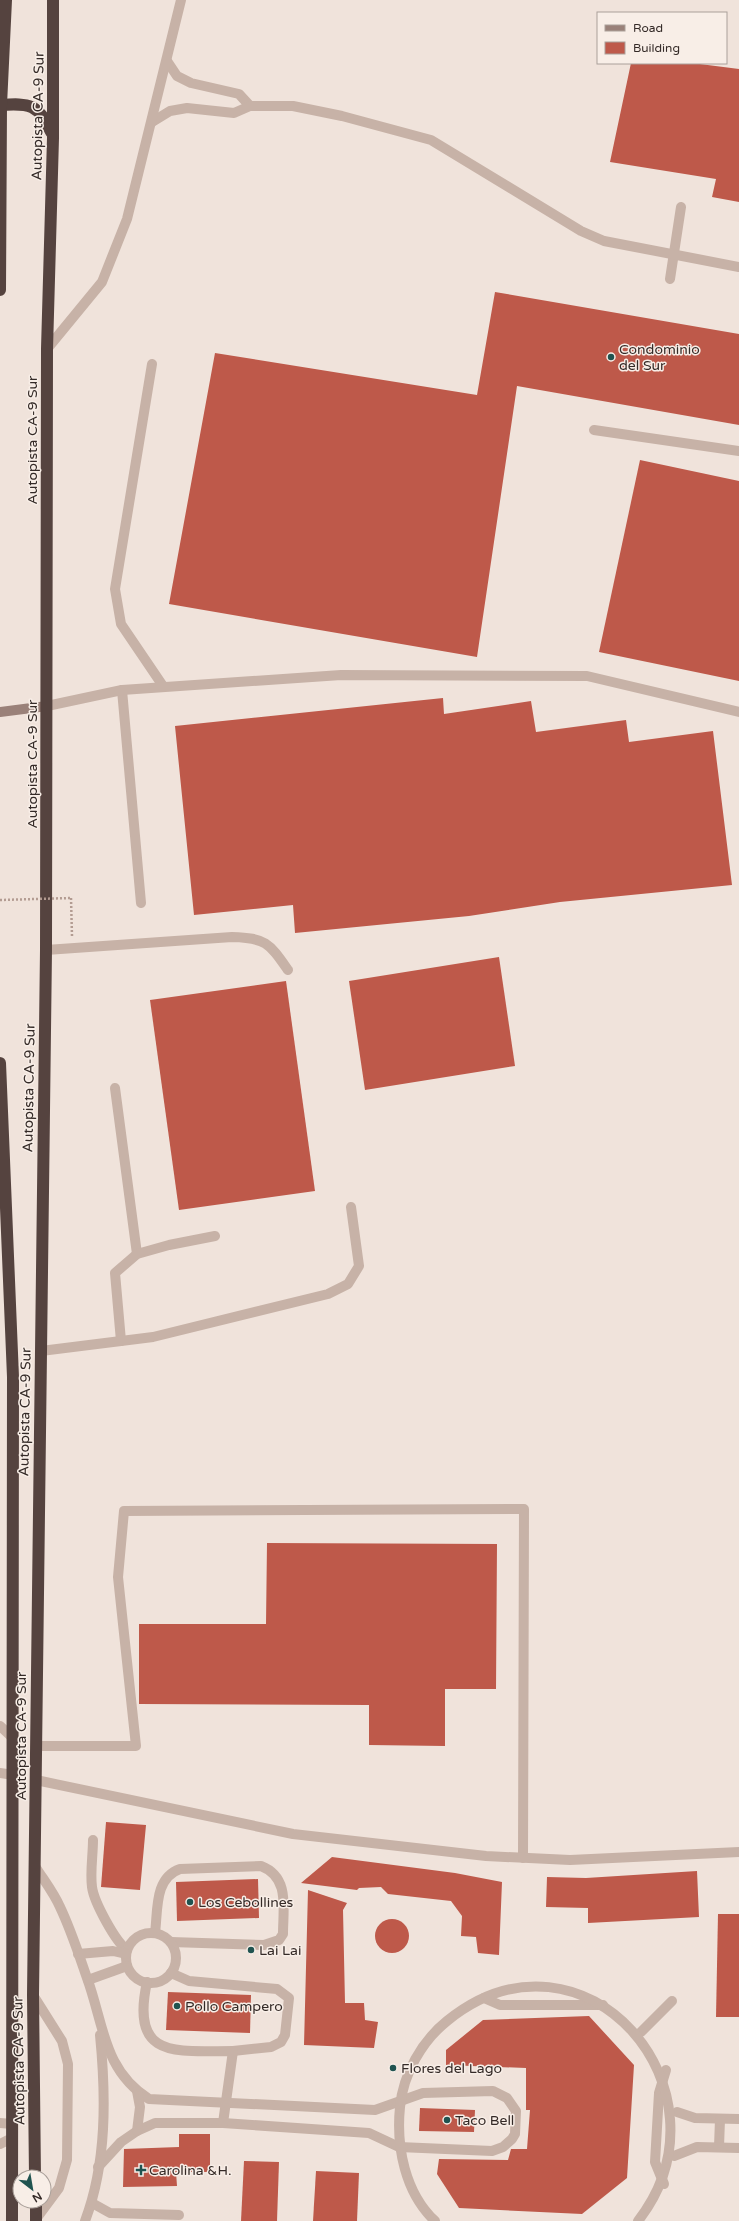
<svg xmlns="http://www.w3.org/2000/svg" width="739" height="2221" viewBox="0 0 739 2221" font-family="'Varela Round',sans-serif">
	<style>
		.building { fill: #be594a }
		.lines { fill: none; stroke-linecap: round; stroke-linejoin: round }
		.path { stroke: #b39c92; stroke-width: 2.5; stroke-dasharray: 2 2; stroke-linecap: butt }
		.lane { stroke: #c7b2a7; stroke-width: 10 }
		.street { stroke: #c7b2a7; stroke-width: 10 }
		.secondary { stroke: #9a8179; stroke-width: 10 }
		.highway { stroke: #55433f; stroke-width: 12 }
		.path-bridge { stroke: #b39c92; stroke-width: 2.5; stroke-dasharray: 2 2; stroke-linecap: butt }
		.poi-dot { fill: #205350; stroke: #f8eee7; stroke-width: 1.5 }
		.labels { text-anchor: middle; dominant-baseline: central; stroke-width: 3; stroke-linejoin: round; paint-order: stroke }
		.street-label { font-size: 14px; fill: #342a27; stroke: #f8eee7 }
		.poi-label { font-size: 14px; fill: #342a27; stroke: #f8eee7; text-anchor: start }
	</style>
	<rect width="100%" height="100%" fill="#f0e3db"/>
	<g class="building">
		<polygon points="631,63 692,63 739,69 739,202 712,197 716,179 610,162"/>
		<polygon points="495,292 739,334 739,425 517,386 477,657 169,604 215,353 477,395"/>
		<polygon points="640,460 739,481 739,681 599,652"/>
		<polygon points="443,698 444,714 531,701 536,732 626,720 629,742 713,731 732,885 560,902 469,916 295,933 293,905 194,915 175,726"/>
		<polygon points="499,957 515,1066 365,1090 349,981"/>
		<polygon points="286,981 315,1191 179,1210 150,1000"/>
		<polygon points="267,1543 497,1544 496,1689 445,1689 445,1746 369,1745 369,1705 139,1704 139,1624 266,1624"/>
		<polygon points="106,1822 146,1825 140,1890 101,1887"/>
		<polygon points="332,1857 455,1873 502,1882 499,1955 478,1953 476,1937 461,1936 462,1916 451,1901 388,1894 381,1887 359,1888 357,1890 301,1883"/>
		<polygon points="697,1871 699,1917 588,1923 588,1908 546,1907 547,1877 586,1878"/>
		<polygon points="258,1879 259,1918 177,1921 176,1882"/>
		<polygon points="308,1890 347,1903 343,1910 345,2003 364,2003 365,2020 378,2022 374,2048 304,2045"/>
		<polygon points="718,1914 739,1914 739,2017 716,2017"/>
		<circle cx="392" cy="1936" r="17"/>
		<polygon points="168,1992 251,1995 250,2033 166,2030"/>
		<polygon points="589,2016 634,2065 627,2178 582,2214 459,2208 437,2174 439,2159 508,2160 511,2149 527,2149 530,2110 526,2110 526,2068 446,2065 446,2050 483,2020"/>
		<polygon points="420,2108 475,2110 474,2132 419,2131"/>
		<polygon points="179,2134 210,2134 210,2172 176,2172 177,2186 123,2187 124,2149 179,2147"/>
		<polygon points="244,2161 279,2162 277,2221 241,2221"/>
		<polygon points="316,2171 359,2173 357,2221 313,2221"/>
	</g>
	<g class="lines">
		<polyline class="path" points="71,898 72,936"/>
		<g class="lane">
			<polyline points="670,279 681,207"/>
			<polyline points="152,364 115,589 121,624 163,686"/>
			<polyline points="594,430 739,451"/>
			<polyline points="122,690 141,903"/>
			<polyline points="47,706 122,690 341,675 587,676 739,712"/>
			<path d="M46 950 232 937C266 938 269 943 288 970"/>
			<polyline points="115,1088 137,1254"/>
			<polyline points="121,1341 115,1273 137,1254 169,1245 215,1236"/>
			<polyline points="41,1351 153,1337 328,1294 348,1284 359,1266 351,1207"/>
			<polyline points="0,1726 13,1738"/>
			<polyline points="36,1746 136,1746 118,1577 124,1511 524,1509 523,1858"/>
			<path d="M93 1840C93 1855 90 1872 92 1887 94 1902 115 1941 127 1950"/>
			<path d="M35 1866C43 1879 54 1893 60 1907 71 1930 79 1955 87 1978 104 2024 103 2070 149 2099L375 2110 423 2093 493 2091 507 2098 516 2111 515 2134 512 2139 503 2147 492 2151 399 2147 369 2133 223 2123H155L137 2131 121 2142 98 2167"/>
			<path d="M155 1933C158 1911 154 1878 180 1869L261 1866C290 1877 283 1908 283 1934L279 1940 264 1945 171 1942"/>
			<circle cx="151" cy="1958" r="25"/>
			<polyline points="78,1954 113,1951 126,1954"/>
			<polyline points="171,1973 189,1981 277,1989 289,1998 285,2035 281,2042 271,2047 233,2051"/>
			<polyline points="88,1980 127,1966"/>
			<path d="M147 1982C130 2060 176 2051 233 2051L223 2123"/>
			<polyline points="33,1995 62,2041 68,2064 67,2160 59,2188 36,2219"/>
			<polyline points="484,1998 500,2005 603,2005"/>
			<polyline points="641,2032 672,2001"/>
			<polyline points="677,2112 695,2118 739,2119"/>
			<polyline points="0,2123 12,2124"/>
			<polyline points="137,2131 140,2107 137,2091"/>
			<polyline points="0,2144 12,2138"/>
			<polyline points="719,2147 720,2119"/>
			<polyline points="674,2156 697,2147 739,2148"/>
			<polyline points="664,2184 655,2162 659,2093 666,2070"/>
			<polyline points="92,2203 110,2213 179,2215"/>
			<path d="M85 2221C107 2163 106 2096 100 2035"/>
			<path d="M435 2221C405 2193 396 2147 400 2107 403 2074 422 2041 447 2021 584 1910 739 2091 638 2221"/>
		</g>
		<g class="street">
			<polyline points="167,61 177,76 191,83 239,94 250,106"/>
			<polyline points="152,122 170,111 187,108 234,113 250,106 293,106 342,116 431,140 581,231 604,241 739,267"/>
			<polyline points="47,349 102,282 127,219 181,0"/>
			<polyline points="0,1773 13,1775"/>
			<polyline points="36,1780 293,1834 486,1856 570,1860 739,1852"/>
		</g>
		<polyline class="secondary" points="0,712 47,706"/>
		<g class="highway">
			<path d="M1 105C29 103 39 104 51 132"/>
			<polyline points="0,290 1,105 6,0"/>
			<polyline points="0,1063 13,1377 12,2221"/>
			<polyline points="35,2177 33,1995 46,950 47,349 53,138 53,0"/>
			<polyline points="36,2201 36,2221"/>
		</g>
		<polyline class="path-bridge" points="0,900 71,898"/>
	</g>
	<g class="poi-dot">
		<circle cx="611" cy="357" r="4"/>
		<circle cx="190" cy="1902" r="4"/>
		<circle cx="251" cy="1950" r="4"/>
		<circle cx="177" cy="2006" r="4"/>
		<circle cx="393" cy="2068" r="4"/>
		<circle cx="447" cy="2120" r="4"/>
		<path d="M139 2164h4v4h4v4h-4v4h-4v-4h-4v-4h4z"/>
	</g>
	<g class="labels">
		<g class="street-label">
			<text transform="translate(38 116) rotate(-89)">Autopista CA-9 Sur</text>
			<text transform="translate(32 440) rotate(-90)">Autopista CA-9 Sur</text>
			<text transform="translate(32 764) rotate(-90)">Autopista CA-9 Sur</text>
			<text transform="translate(29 1088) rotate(-89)">Autopista CA-9 Sur</text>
			<text transform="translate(25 1412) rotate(-89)">Autopista CA-9 Sur</text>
			<text transform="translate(21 1736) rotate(-90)">Autopista CA-9 Sur</text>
			<text transform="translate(19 2061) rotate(-91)">Autopista CA-9 Sur</text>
		</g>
		<g class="poi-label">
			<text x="619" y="349">Condominio<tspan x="619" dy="16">del Sur</tspan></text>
			<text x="198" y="1902">Los Cebollines</text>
			<text x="259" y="1950">Lai Lai</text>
			<text x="185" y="2006">Pollo Campero</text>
			<text x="401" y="2068">Flores del Lago</text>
			<text x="455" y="2120">Taco Bell</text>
			<text x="149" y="2170">Carolina &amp;H.</text>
		</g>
	</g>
	<rect x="597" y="12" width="130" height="52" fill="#f8eee7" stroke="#aaa09a"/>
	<rect x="605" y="25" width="20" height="6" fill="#9a8179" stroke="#aaa09a"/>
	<text x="633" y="32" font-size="12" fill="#342a27">Road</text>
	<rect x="605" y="42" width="20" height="12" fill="#be594a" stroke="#aaa09a"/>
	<text x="633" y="52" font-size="12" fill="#342a27">Building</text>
	<g transform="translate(32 2189) rotate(149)"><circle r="19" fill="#f8eee7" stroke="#aaa09a"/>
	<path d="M0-3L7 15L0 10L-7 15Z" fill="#205350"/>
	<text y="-6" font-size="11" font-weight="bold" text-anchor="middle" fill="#342a27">N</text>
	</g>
</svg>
